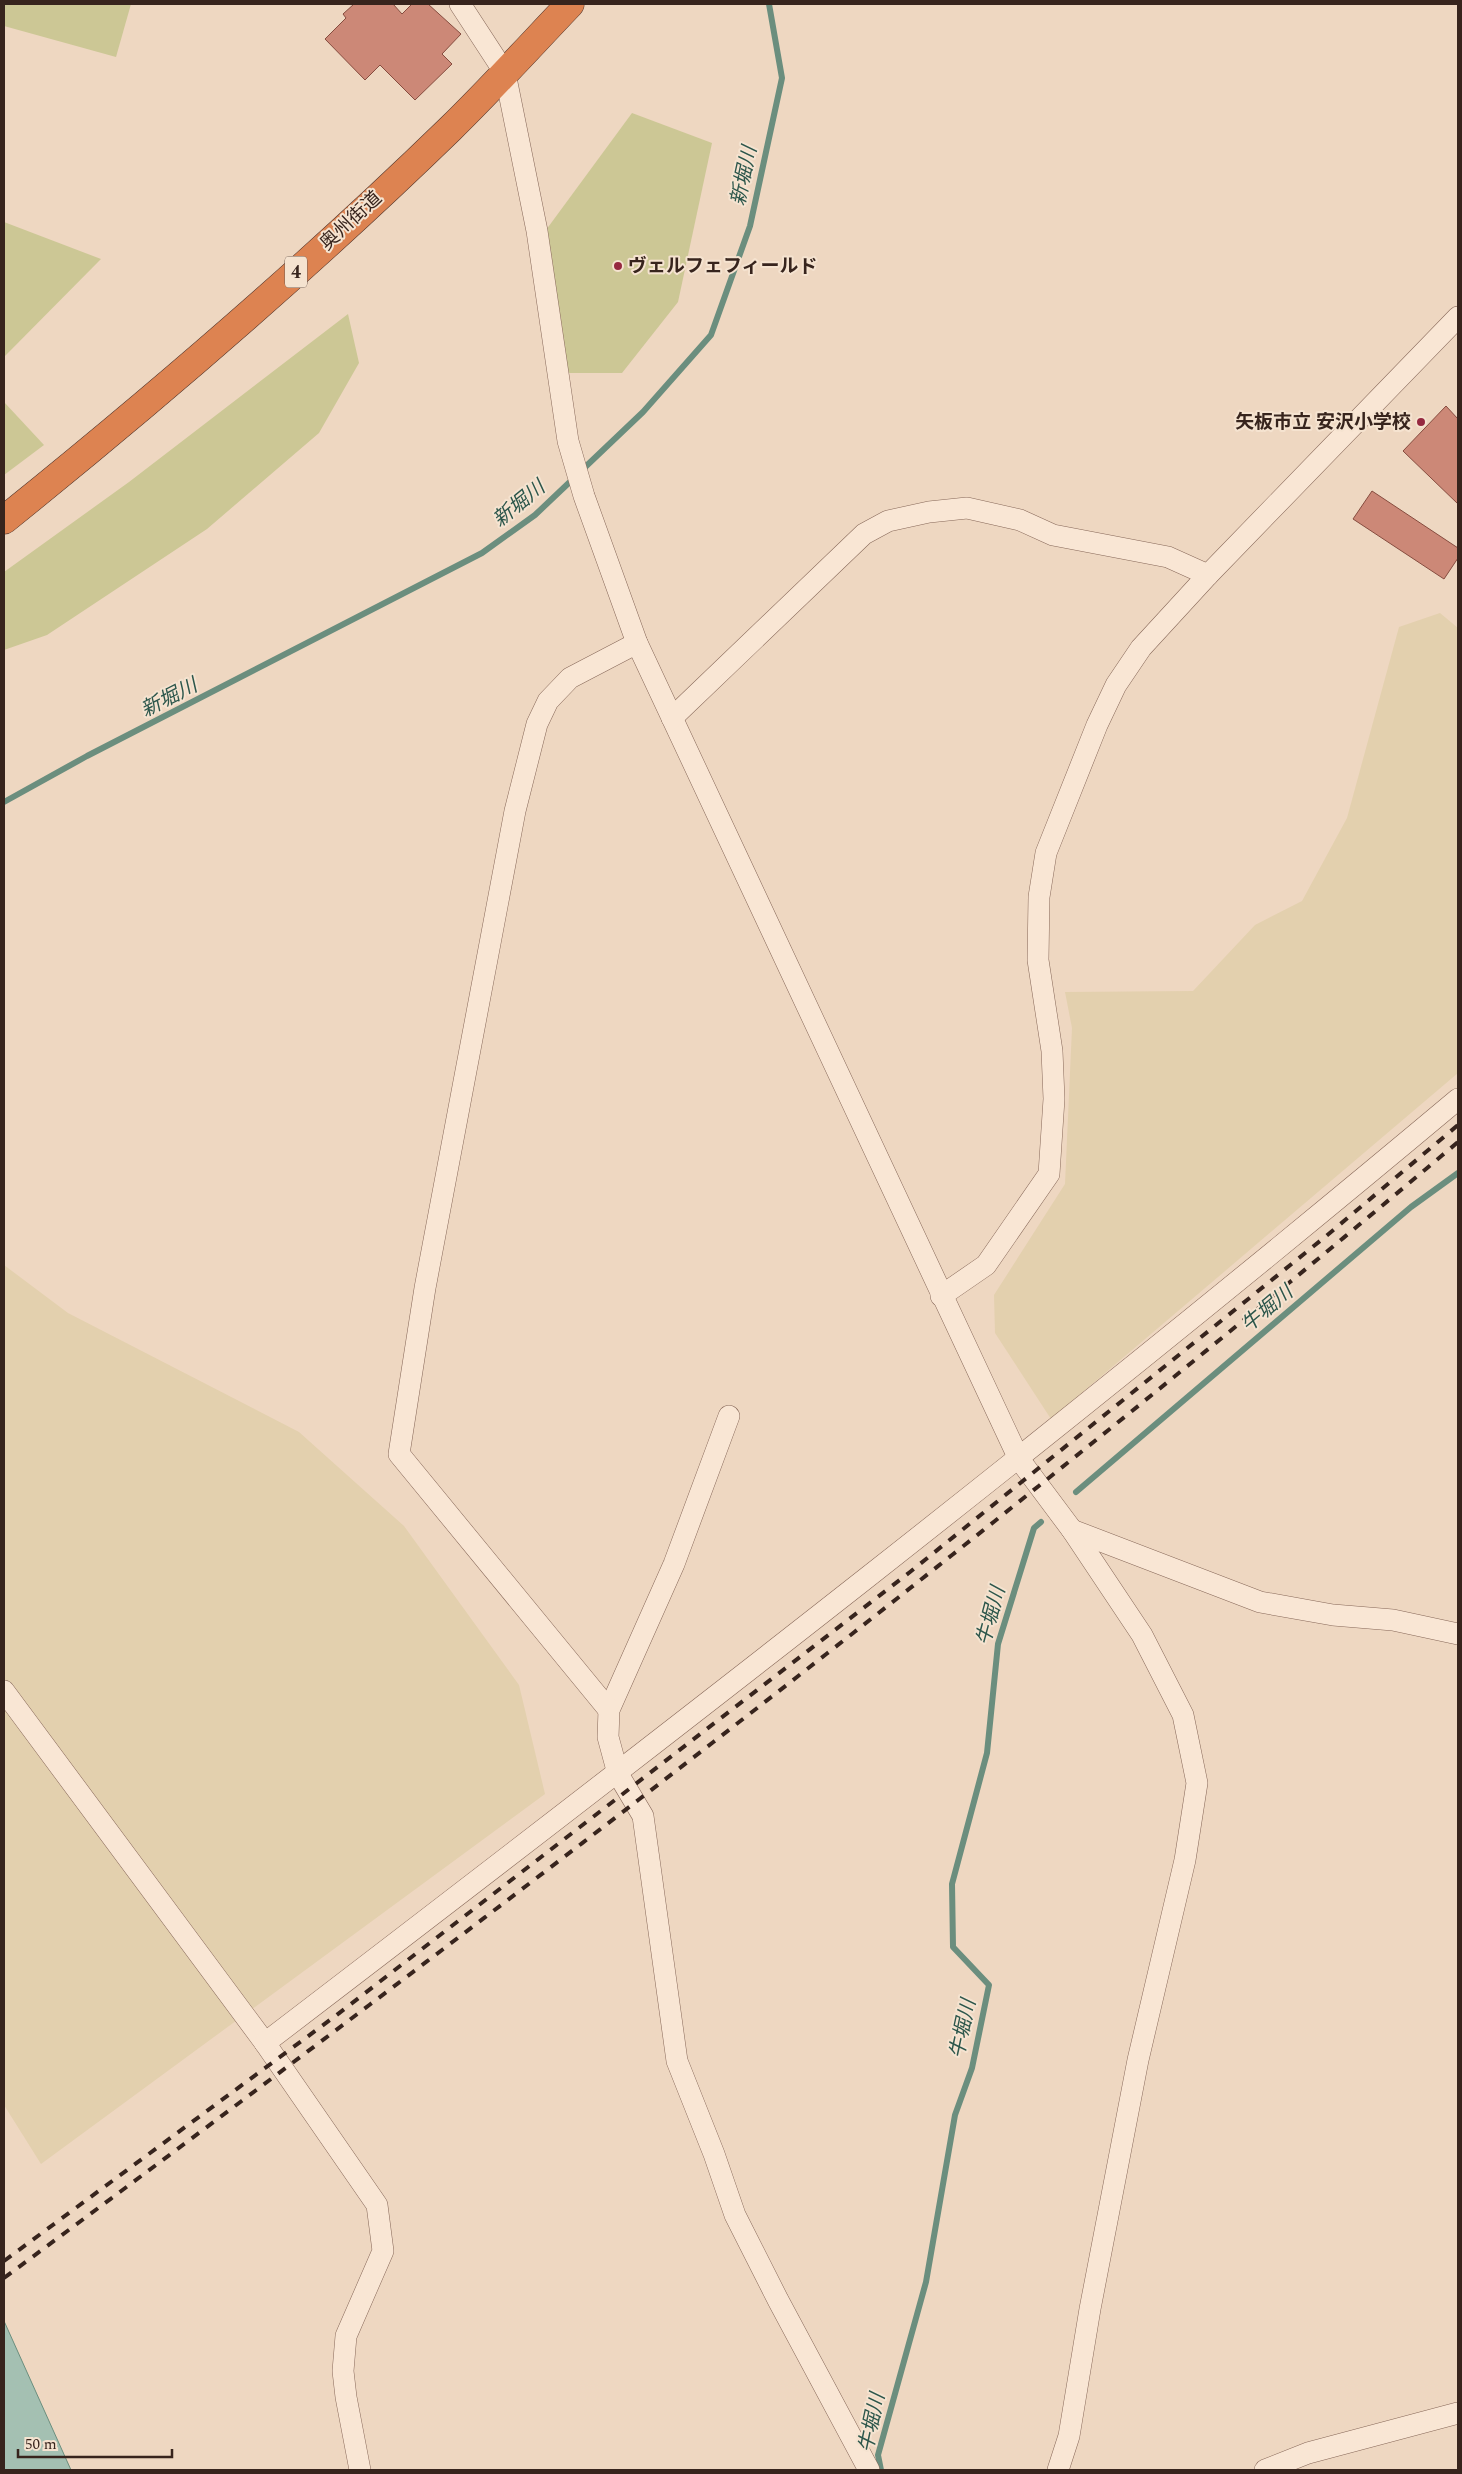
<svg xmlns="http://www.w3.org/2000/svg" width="1462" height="2474" viewBox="0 0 1462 2474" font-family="Spectral,'Noto Sans JP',serif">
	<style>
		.farmland { fill: #e3d0ae }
		.green { fill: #ccc795 }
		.water { fill: #a4c0b2; stroke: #6b8e7e }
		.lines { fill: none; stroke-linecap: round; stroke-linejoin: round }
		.stream { stroke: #6b8e7e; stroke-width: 6 }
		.building { fill: #c87; stroke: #864c3f }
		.minor-casing { stroke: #876859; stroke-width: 22 }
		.highway-casing { stroke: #54372d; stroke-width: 29 }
		.minor { stroke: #f9e6d4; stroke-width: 21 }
		.highway { stroke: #dd8351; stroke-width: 28 }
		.rail { stroke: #37241d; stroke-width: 4; stroke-dasharray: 9 9; stroke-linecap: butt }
		.poi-dot { fill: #962940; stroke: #f5e3d0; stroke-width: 2 }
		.labels { text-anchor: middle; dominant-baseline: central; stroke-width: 4; stroke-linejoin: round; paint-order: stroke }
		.shield { fill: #f5e3d0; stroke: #705d53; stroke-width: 1 }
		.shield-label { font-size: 18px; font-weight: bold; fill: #37241d }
		.street-label { font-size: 19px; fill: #37241d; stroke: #f5e3d0 }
		.poi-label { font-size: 19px; font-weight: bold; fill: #37241d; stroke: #f5e3d0; text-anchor: start }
		.water-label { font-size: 20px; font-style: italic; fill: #2c564b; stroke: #f5e3d0 }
	</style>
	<rect width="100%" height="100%" fill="#eed7c1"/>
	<g class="farmland">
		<polygon points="1440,613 1458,628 1458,1073 1051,1419 995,1333 994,1295 1065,1184 1072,1028 1065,992 1193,991 1255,925 1302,901 1347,818 1399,627"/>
		<polygon points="4,1265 68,1313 299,1432 404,1526 519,1685 545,1794 41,2164 4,2105"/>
	</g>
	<g class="green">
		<polygon points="4,4 131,4 116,57 4,26"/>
		<polygon points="632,113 712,143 678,302 622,373 566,373 546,230"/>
		<polygon points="4,222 101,259 4,357"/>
		<polygon points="348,314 359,363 319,433 207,529 47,635 4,650 4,572 129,482"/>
		<polygon points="4,402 44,445 4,475"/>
	</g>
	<polygon class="water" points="4,2321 13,2341 71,2470 4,2470"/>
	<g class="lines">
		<g class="stream">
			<polyline points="581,471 643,412 711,335 750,226 782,78 769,4"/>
			<polyline points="4,802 87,756 482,553 535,515 574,478"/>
			<polyline points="1076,1492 1411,1207 1458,1173"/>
			<polyline points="881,2470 878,2455 926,2282 955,2115 972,2068 989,1985 953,1947 952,1884 987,1753 998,1644 1034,1528 1041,1522"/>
		</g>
	</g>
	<g class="building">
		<polygon points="354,4 393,4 402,14 412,4 428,4 461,34 442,54 452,64 415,100 380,65 365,80 325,39 346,18 343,14"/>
		<polygon points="1446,406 1458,419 1458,504 1403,451"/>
		<polygon points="1372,491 1458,548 1458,558 1444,579 1353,519"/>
	</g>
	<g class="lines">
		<defs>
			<g id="minor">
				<polyline points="460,4 505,73 537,231 568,441 584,496 637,643 1019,1459 1072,1530 1142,1635 1183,1715 1197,1783 1185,1860 1138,2060 1090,2309 1069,2436 1058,2470"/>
				<polyline points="672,718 864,534 888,521 929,512 967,508 1020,520 1053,535 1168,557 1208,575"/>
				<polyline points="941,1296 986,1265 1049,1174 1054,1099 1052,1051 1038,960 1039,897 1046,853 1097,725 1116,685 1141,648 1208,575 1458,317"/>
				<polyline points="729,1416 674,1564 609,1710 608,1737 618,1774 643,1816 677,2061 714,2154 735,2215 778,2300 869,2470"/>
				<polyline points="1072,1530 1260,1602 1333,1615 1393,1620 1458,1634"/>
				<polyline points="4,1691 265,2043 377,2205 383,2251 346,2336 343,2371 346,2397 360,2470"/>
				<polyline points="609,1710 399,1454 425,1288 515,811 537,724 548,701 570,678 637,643"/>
				<path d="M265 2043C668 1735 1069 1425 1458 1099"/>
				<polyline points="1265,2470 1308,2453 1458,2413"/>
			</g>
			<path id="highway" d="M4 520C158 396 308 267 450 129 491 89 530 46 570 4"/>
		</defs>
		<use href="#minor" class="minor-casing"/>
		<use href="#highway" class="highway-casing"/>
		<use href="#minor" class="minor"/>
		<use href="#highway" class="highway"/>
		<g class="rail">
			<polyline points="4,2261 334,2017 910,1572 1325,1237 1458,1125"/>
			<path d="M4 2278C498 1912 987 1539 1458 1142"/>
		</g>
	</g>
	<g class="poi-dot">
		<circle cx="618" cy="266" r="5"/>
		<circle cx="1421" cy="422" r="5"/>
	</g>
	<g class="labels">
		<rect class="shield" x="285" y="256.5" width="22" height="31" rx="4"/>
		<g class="shield-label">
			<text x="296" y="272">4</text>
		</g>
		<g class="street-label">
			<text transform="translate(351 221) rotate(-43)">奥州街道</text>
		</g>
		<g class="poi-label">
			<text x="628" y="266">ヴェルフェフィールド</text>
			<text x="1411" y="422" text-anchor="end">矢板市立 安沢小学校</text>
		</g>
		<g class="water-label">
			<text transform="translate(744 176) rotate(-78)">新堀川</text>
			<text transform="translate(519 504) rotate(-39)">新堀川</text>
			<text transform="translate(169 698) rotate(-27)">新堀川</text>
			<text transform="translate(1267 1309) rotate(-40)">牛堀川</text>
			<text transform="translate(991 1616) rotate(-75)">牛堀川</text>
			<text transform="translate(963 2029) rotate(-78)">牛堀川</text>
			<text transform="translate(872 2423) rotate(-78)">牛堀川</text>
		</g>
	</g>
	<rect width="1462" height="2474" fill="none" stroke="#37241d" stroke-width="10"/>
	<path d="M18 2449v8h154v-8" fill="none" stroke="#37241d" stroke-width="2.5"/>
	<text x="25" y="2449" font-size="15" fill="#37241d" stroke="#f5e3d0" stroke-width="4" paint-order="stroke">50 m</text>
</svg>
